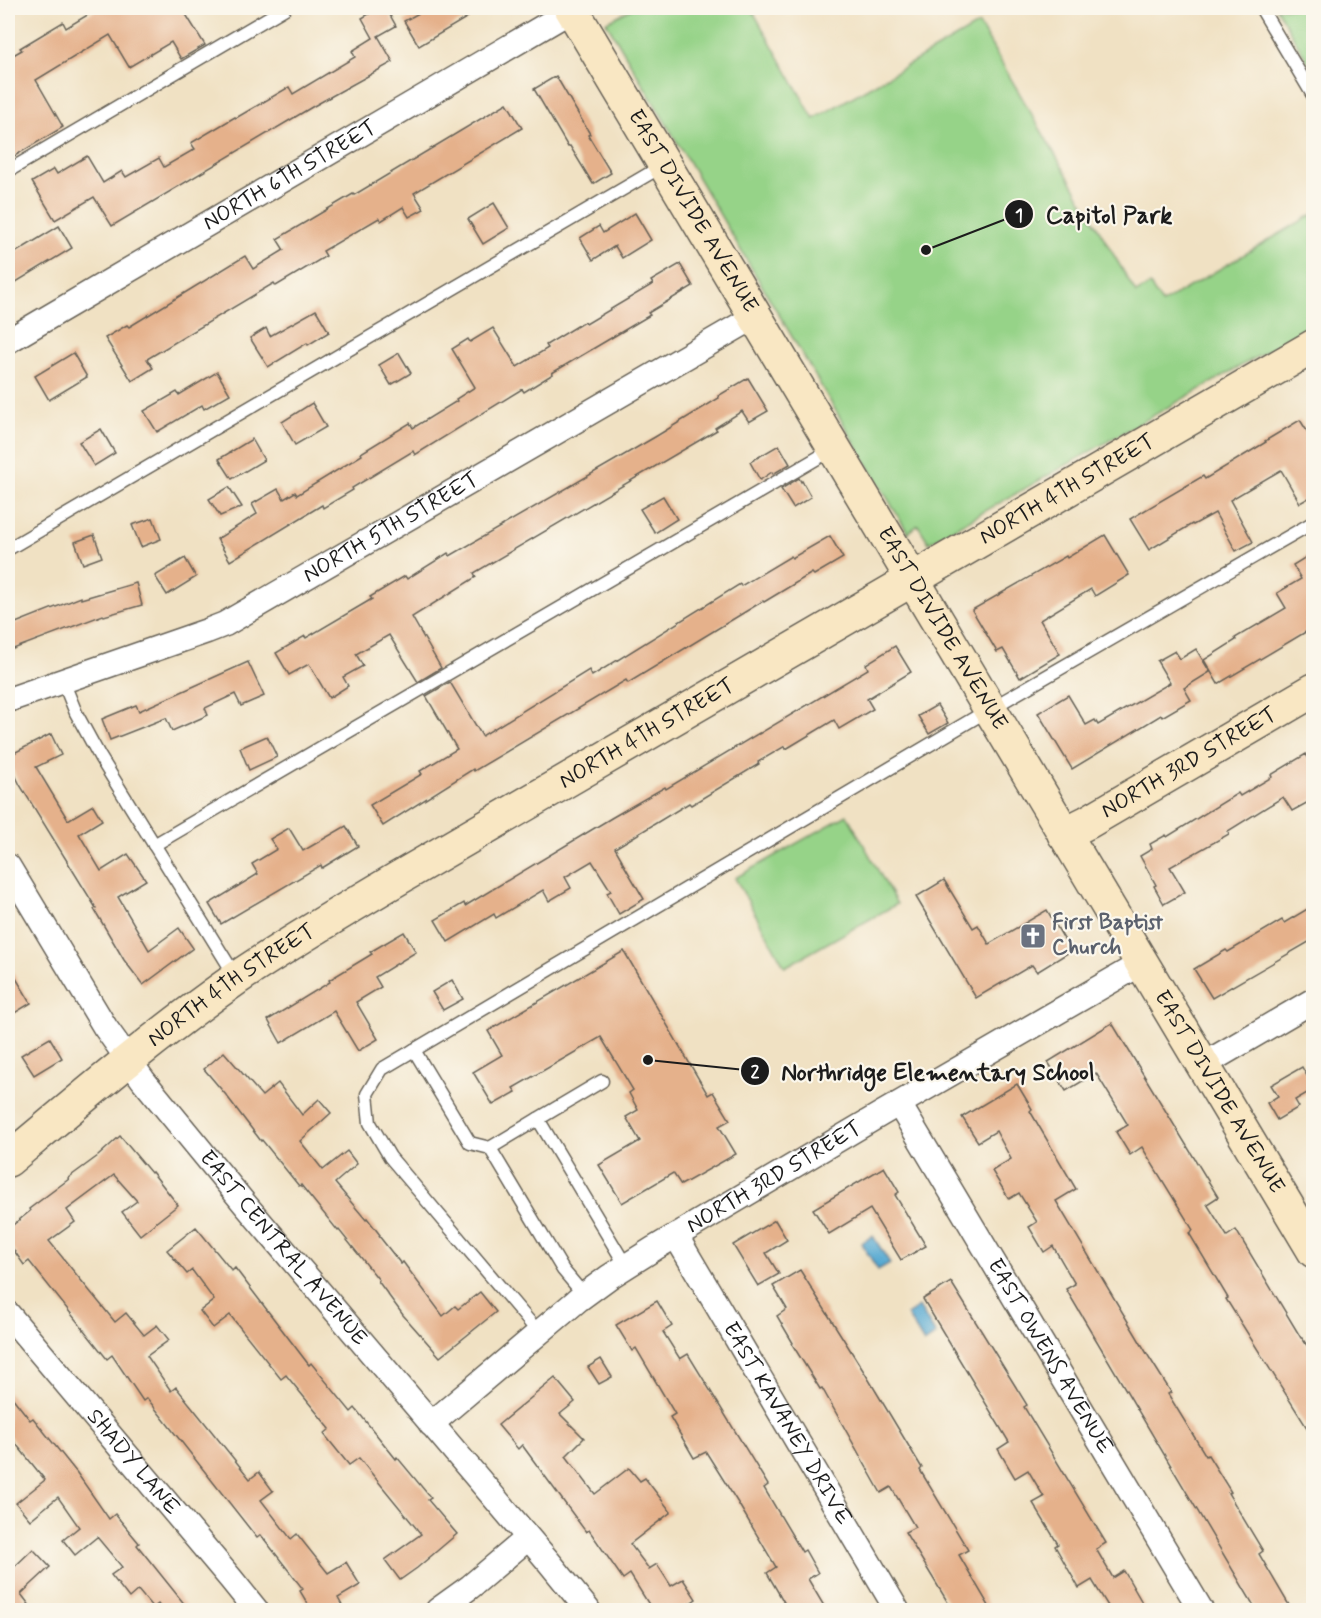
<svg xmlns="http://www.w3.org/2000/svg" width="1321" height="1618" viewBox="0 0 1321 1618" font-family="Mynerve,sans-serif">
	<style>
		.green { fill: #96d388; stroke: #597852; stroke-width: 1.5 }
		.water { fill: #55a8d1; stroke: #386276; stroke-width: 1.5 }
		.building { fill: #e5b18b }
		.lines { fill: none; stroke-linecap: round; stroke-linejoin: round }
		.lane-casing { stroke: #666156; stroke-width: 15 }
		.street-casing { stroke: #666156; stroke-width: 27 }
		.secondary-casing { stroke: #666156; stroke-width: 36 }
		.lane { stroke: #fff; stroke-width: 12 }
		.street { stroke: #fff; stroke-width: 24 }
		.secondary { stroke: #f9e7c3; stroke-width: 33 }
		.labels { text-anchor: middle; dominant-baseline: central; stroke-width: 4.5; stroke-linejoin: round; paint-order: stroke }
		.street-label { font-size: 22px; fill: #1c1c1c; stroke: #fbf7ec }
		.worship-label { font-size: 22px; font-weight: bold; fill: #5b616d; stroke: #fbf7ec; text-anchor: start }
		.leader { fill: none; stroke: #1c1c1c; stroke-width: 2 }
		.callout-dot { fill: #1c1c1c; stroke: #fbf7ec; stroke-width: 2 }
		.mark-label { font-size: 18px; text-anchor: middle; font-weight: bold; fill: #fff }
		.callout-label { font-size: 24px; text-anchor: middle; font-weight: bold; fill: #1c1c1c; stroke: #fbf7ec; stroke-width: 4.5; stroke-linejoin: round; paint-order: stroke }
	</style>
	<rect width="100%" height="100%" fill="#fbf7ec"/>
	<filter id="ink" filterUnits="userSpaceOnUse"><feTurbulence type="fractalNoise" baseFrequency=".0167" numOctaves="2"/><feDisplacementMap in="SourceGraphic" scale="12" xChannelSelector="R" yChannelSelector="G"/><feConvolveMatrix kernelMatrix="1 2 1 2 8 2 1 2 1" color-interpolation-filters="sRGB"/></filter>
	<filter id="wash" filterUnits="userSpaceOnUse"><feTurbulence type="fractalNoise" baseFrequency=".008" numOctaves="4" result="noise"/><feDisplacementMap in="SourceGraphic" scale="24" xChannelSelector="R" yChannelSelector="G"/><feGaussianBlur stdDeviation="1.35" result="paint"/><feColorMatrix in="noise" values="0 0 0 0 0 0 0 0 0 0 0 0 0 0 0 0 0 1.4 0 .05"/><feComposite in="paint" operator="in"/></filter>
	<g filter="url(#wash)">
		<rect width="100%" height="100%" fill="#f0e1c3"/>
		<g class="green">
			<polygon points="633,8 751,8 814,119 979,24 1136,293 1150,285 1162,303 1313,214 1313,325 929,543 918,525 908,533 606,22"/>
			<polygon points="1276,8 1312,8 1313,71"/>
			<polygon points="847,815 897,904 785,967 735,878"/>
		</g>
		<g class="water">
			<polygon points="873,1236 890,1263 878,1270 861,1243"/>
			<polygon points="919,1307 936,1335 924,1343 907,1315"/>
		</g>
		<g id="blocks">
			<g class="building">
				<polygon points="99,8 182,8 205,45 181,59 171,42 129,67 110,35 36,80 63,127 8,160 8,58 22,50 20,48 63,22 66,28"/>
				<polygon points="379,8 386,8 396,26 378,36 393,62 312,107 112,226 94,197 55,220 32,182 54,169 57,174 87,156 103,183 122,171 126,177 159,158 164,167 195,149 191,143 235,117 236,118 289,87 293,94 355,57 352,51 373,38 362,18"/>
				<polygon points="428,8 483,8 419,46 404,21"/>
				<polygon points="556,76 590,134 588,135 611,173 593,184 570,146 568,147 534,89"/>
				<polygon points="507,103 522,128 414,193 424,209 409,217 403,207 381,221 379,218 323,251 326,256 276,286 274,283 147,359 153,368 132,381 105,338 127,325 129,327 245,256 253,269 284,250 277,239 353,194 354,195"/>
				<polygon points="494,203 509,228 483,244 468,219"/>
				<polygon points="635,213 651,240 622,258 615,246 593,260 580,238 599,226 603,233"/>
				<polygon points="59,226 72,248 8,287 8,257"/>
				<polygon points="680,264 693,286 648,313 650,315 552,373 553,374 524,392 522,389 415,455 413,451 352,488 353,490 323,508 322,505 230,561 217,539 257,514 252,504 278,489 284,499 295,492 297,495 362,455 361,453 410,423 413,428 457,401 456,399 475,387 452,349 468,339 470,342 493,328 517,367 548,348 546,345 584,322 586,324 653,284 651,281"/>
				<polygon points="316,310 329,332 308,345 307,343 268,367 250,338 266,328 270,336"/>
				<polygon points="73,353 87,377 49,400 35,376"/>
				<polygon points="399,353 411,373 391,385 379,365"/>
				<polygon points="217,372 230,394 204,409 202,405 157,432 144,411 177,392 179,395"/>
				<polygon points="748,378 768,411 749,422 742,411 715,428 717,430 474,573 476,577 412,617 441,668 418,682 389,635 356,654 363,666 343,677 348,686 329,698 309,664 289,675 276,653 305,636 306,638 372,599 370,597 405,576 407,579 448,553 450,556 655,437 719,398 718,396"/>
				<polygon points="312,403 326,427 295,445 282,422"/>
				<polygon points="1300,420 1314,442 1314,495 1300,503 1281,470 1230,500 1253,542 1236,551 1215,513 1193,525 1192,524 1149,550 1130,519 1203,476 1205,479 1266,442 1265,441"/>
				<polygon points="101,429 115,453 94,466 79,442"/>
				<polygon points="252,439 264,460 232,479 219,459"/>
				<polygon points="779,445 790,464 773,474 772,472 760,480 750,462"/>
				<polygon points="799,478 801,482 802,481 811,497 793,508 781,489"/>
				<polygon points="229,487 242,507 220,516 209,499"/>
				<polygon points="663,496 677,519 655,533 640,509"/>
				<polygon points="153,518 161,539 141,547 132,525"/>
				<polygon points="94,535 102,557 83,564 75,542"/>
				<polygon points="1105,535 1129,575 1095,596 1091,589 1040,620 1060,654 1020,678 1003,649 997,652 972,610 1066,556 1067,558"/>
				<polygon points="830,536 843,558 814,575 812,573 764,602 763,601 628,683 626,680 474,771 473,769 383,826 370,805 422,774 420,771 457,749 426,696 450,682 482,736 589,670 592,676 740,584 741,586 791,556 792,558"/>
				<polygon points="1314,552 1314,627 1218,684 1204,660 1236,640 1235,638 1286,608 1277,593 1301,579 1293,565"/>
				<polygon points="185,558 196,577 167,595 155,576"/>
				<polygon points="136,583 142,605 104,616 103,615 8,651 8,626 81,597 81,599"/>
				<polygon points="895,646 911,672 867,699 873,709 839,729 834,720 786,749 785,746 758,762 759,764 691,805 689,803 615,848 622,860 621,860 644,899 619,914 607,893 611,891 592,861 565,877 571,888 549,901 543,890 496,918 494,914 448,942 435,920 464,903 465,906 613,817 665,787 666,789 759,733 759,734 868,669 866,664"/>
				<polygon points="1196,649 1210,672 1184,688 1191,700 1162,717 1161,715 1072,769 1038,713 1068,695 1086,725 1095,720 1098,725 1170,683 1157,661 1175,651 1180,659"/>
				<polygon points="248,662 264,696 241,706 235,694 205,708 208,715 172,731 166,718 110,740 102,719 136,705 139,711"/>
				<polygon points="937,705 948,723 929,734 918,716"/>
				<polygon points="51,734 61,755 36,767 68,820 93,805 102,820 79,834 101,871 128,854 146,880 118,897 149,950 179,928 193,948 143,985 124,960 94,909 96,908 20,785 8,760 8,756"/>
				<polygon points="267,736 277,757 249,770 240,748"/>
				<polygon points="1306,754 1314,767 1314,799 1292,811 1283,797 1228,831 1229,834 1170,867 1185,892 1164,904 1154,886 1156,885 1140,856 1152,849 1150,844 1166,835 1167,837 1238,793 1240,796 1272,777 1271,775"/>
				<polygon points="346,826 358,846 322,868 321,865 221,924 209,904 258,874 252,864 277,849 270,839 289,828 303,851"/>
				<polygon points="944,880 973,928 978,925 989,944 1047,910 1071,951 1037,972 1032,965 976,998 916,897"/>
				<polygon points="1314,905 1314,939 1212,998 1194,969 1226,950 1228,952 1282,920 1284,923"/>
				<polygon points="404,932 416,952 375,977 381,987 356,1002 378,1039 358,1051 334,1011 281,1043 268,1020 330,982 329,980 372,954 370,952"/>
				<polygon points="624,951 708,1095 713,1092 730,1120 719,1126 736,1154 681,1185 673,1173 622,1203 599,1165 640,1141 626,1117 638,1110 629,1093 633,1090 601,1037 513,1088 516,1092 493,1105 473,1072 502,1055 488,1031"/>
				<polygon points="8,965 31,1003 8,1017"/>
				<polygon points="452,980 463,999 443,1010 432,992"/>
				<polygon points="1112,1023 1218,1197 1207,1204 1227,1236 1236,1230 1301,1338 1302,1338 1314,1356 1314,1439 1226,1299 1228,1298 1189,1233 1193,1230 1142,1147 1130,1155 1116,1132 1128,1125 1096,1073 1066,1091 1048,1062"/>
				<polygon points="50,1038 62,1058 34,1075 21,1055"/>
				<polygon points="224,1052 262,1096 278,1083 302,1115 319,1099 331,1113 300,1141 323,1170 347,1151 357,1164 335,1183 366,1220 367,1218 380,1235 379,1236 401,1264 403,1262 443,1316 455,1306 458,1309 480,1292 496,1312 440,1357 403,1315 378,1281 379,1280 339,1230 338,1231 301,1185 299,1186 262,1140 261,1141 226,1095 204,1069"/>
				<polygon points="1302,1067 1314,1089 1295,1100 1299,1107 1277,1120 1267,1103 1278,1096 1271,1085"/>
				<polygon points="1017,1084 1032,1109 1030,1111 1076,1189 1056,1201 1149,1357 1171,1392 1168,1394 1206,1456 1208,1455 1231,1492 1228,1493 1263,1551 1259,1554 1289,1605 1280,1611 1257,1611 1066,1289 1075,1284 1053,1246 1044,1252 1029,1227 1037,1222 1019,1193 1009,1199 992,1171 1011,1159 996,1131 978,1142 962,1117"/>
				<polygon points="120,1136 151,1173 152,1172 178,1205 140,1235 122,1212 137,1201 114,1175 67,1210 75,1222 49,1241 115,1322 126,1313 144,1335 157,1325 169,1340 147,1356 171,1391 176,1387 250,1479 259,1472 273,1491 261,1500 291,1539 297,1534 328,1573 346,1562 360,1585 338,1598 345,1611 312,1611 300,1591 303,1589 261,1535 257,1538 147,1398 143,1401 112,1355 107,1359 29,1261 24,1265 8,1242 8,1229 30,1211 29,1209 69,1179 68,1178 98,1156"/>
				<polygon points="884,1167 899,1192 895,1195 926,1246 901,1260 870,1209 829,1234 813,1209"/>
				<polygon points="775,1220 787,1240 766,1253 779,1274 758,1286 733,1245"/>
				<polygon points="196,1227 232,1271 235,1268 309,1365 311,1363 351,1412 355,1408 396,1459 397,1457 431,1498 428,1500 457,1534 417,1568 400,1580 385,1560 421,1534 359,1458 349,1465 324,1434 330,1429 286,1375 281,1379 230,1315 213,1328 200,1311 214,1300 192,1270 187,1274 167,1250"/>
				<polygon points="800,1270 866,1375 922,1468 920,1470 968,1550 959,1555 992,1611 953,1611 905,1532 915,1527 891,1487 881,1493 822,1388 820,1389 792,1344 793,1343 777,1316 787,1309 773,1286"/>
				<polygon points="951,1282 1027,1405 1024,1407 1106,1543 1096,1549 1113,1578 1124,1571 1147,1611 1111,1611 1092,1580 1079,1588 1055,1546 1058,1544 1033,1503 1044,1497 1028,1470 1015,1478 998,1449 1009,1442 923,1299"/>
				<polygon points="657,1301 672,1326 663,1332 680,1359 688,1354 768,1485 764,1488 802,1552 805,1550 818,1573 808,1579 827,1611 789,1611 767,1573 776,1567 738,1503 706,1452 694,1458 670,1417 675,1414 636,1348 632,1351 616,1325"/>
				<polygon points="601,1359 612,1377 599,1384 588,1367"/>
				<polygon points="555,1378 575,1402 560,1414 584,1438 566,1456 595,1494 629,1468 640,1481 645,1478 671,1512 630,1544 649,1569 657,1564 671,1586 683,1579 696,1599 678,1611 653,1611 630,1574 623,1579 589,1530 586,1532 522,1445 518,1449 498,1425"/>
				<polygon points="8,1392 30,1420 33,1418 77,1473 109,1519 115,1514 139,1543 137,1545 190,1611 163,1611 158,1604 153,1608 138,1590 129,1598 111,1575 122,1567 97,1537 75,1555 63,1540 79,1527 58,1497 30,1520 16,1503 45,1480 8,1434"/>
				<polygon points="33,1549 50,1567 21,1594 34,1611 8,1611 8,1573"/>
			</g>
		</g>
	</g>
	<g filter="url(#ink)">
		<use href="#blocks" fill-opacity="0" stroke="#666156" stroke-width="1.5"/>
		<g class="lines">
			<defs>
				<g id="lane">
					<polyline points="1261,8 1314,97"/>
					<polyline points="8,171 285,8"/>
					<polyline points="8,549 664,165"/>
					<polyline points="63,681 76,713 100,757 236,977"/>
					<polyline points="154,845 833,449"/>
					<polyline points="414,1050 470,1143 490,1148"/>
					<polyline points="538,1119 602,1081"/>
					<polyline points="584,1295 563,1270 490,1148 538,1119 626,1266"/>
					<polyline points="539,1333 390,1157 370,1123 367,1094 382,1069 990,709 1314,522"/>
				</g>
				<g id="street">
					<path id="s1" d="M8 341 572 10"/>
					<path id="s2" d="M8 700 207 631 225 624 756 316"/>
					<path id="s3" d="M8 866 105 1027 143 1080 244 1203 549 1562 588 1610"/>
					<polyline points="1203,1065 1314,1000"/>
					<path id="s4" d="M899 1104 1201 1610"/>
					<path id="s5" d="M676 1236 897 1610"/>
					<path id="s6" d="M8 1314 231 1579 256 1610"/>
					<path id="s7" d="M431 1424 579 1299 609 1277 655 1248 881 1114 1142 963"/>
					<polyline points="438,1610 470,1587 528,1538"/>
				</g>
				<g id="secondary">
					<path id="s8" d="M571 8 1314 1251"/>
					<path id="s9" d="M1064 834 1088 822 1314 690"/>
					<path id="s10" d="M8 1160C82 1098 157 1034 237 978 289 943 343 911 397 879L1314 346"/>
				</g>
			</defs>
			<use href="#lane" class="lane-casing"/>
			<use href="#street" class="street-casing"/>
			<use href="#secondary" class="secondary-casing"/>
			<use href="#lane" class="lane"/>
			<use href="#street" class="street"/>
			<use href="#secondary" class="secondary"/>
		</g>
	</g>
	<defs>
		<symbol id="church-square" viewBox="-11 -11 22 22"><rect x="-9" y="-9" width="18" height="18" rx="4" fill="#6b7280" stroke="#fbf7ec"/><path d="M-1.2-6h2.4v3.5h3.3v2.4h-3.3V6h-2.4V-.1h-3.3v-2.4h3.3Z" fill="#fff"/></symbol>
	</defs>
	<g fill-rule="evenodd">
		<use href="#church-square" x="1018" y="921" width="30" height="30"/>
	</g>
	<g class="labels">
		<g class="street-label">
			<text stroke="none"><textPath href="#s1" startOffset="327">NORTH 6TH STREET</textPath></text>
			<text stroke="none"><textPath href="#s8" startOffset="237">EAST DIVIDE AVENUE</textPath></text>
			<text stroke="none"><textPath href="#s10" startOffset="1256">NORTH 4TH STREET</textPath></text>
			<text stroke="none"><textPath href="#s2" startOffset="422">NORTH 5TH STREET</textPath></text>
			<text stroke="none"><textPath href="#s8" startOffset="723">EAST DIVIDE AVENUE</textPath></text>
			<text stroke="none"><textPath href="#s10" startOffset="770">NORTH 4TH STREET</textPath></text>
			<text stroke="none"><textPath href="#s9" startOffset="144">NORTH 3RD STREET</textPath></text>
			<text stroke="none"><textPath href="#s10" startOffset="284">NORTH 4TH STREET</textPath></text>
			<text stroke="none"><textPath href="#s8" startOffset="1263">EAST DIVIDE AVENUE</textPath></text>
			<text stroke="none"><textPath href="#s7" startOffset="424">NORTH 3RD STREET</textPath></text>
			<text stroke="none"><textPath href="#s3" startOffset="472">EAST CENTRAL AVENUE</textPath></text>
			<text stroke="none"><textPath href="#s4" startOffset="294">EAST OWENS AVENUE</textPath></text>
			<text stroke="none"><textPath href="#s5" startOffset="218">EAST KAVANEY DRIVE</textPath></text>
			<text stroke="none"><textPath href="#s6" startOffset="194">SHADY LANE</textPath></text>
		</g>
		<g class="worship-label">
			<text x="1052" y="923">First Baptist<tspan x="1052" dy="25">Church</tspan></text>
		</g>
	</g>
	<path class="leader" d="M926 250L1019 214M648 1060L755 1071"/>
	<g class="callout-dot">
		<circle cx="926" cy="250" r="6"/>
		<circle cx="648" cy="1060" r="6"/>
		<circle cx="1019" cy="214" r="15"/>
		<circle cx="755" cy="1071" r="15"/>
	</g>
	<g class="mark-label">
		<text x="1019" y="221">1</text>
		<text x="755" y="1077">2</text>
	</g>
	<g class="callout-label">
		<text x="1109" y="223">Capitol Park</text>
		<text x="938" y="1080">Northridge Elementary School</text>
	</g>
	<rect width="1321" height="1618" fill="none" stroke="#fbf7ec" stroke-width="30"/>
</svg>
